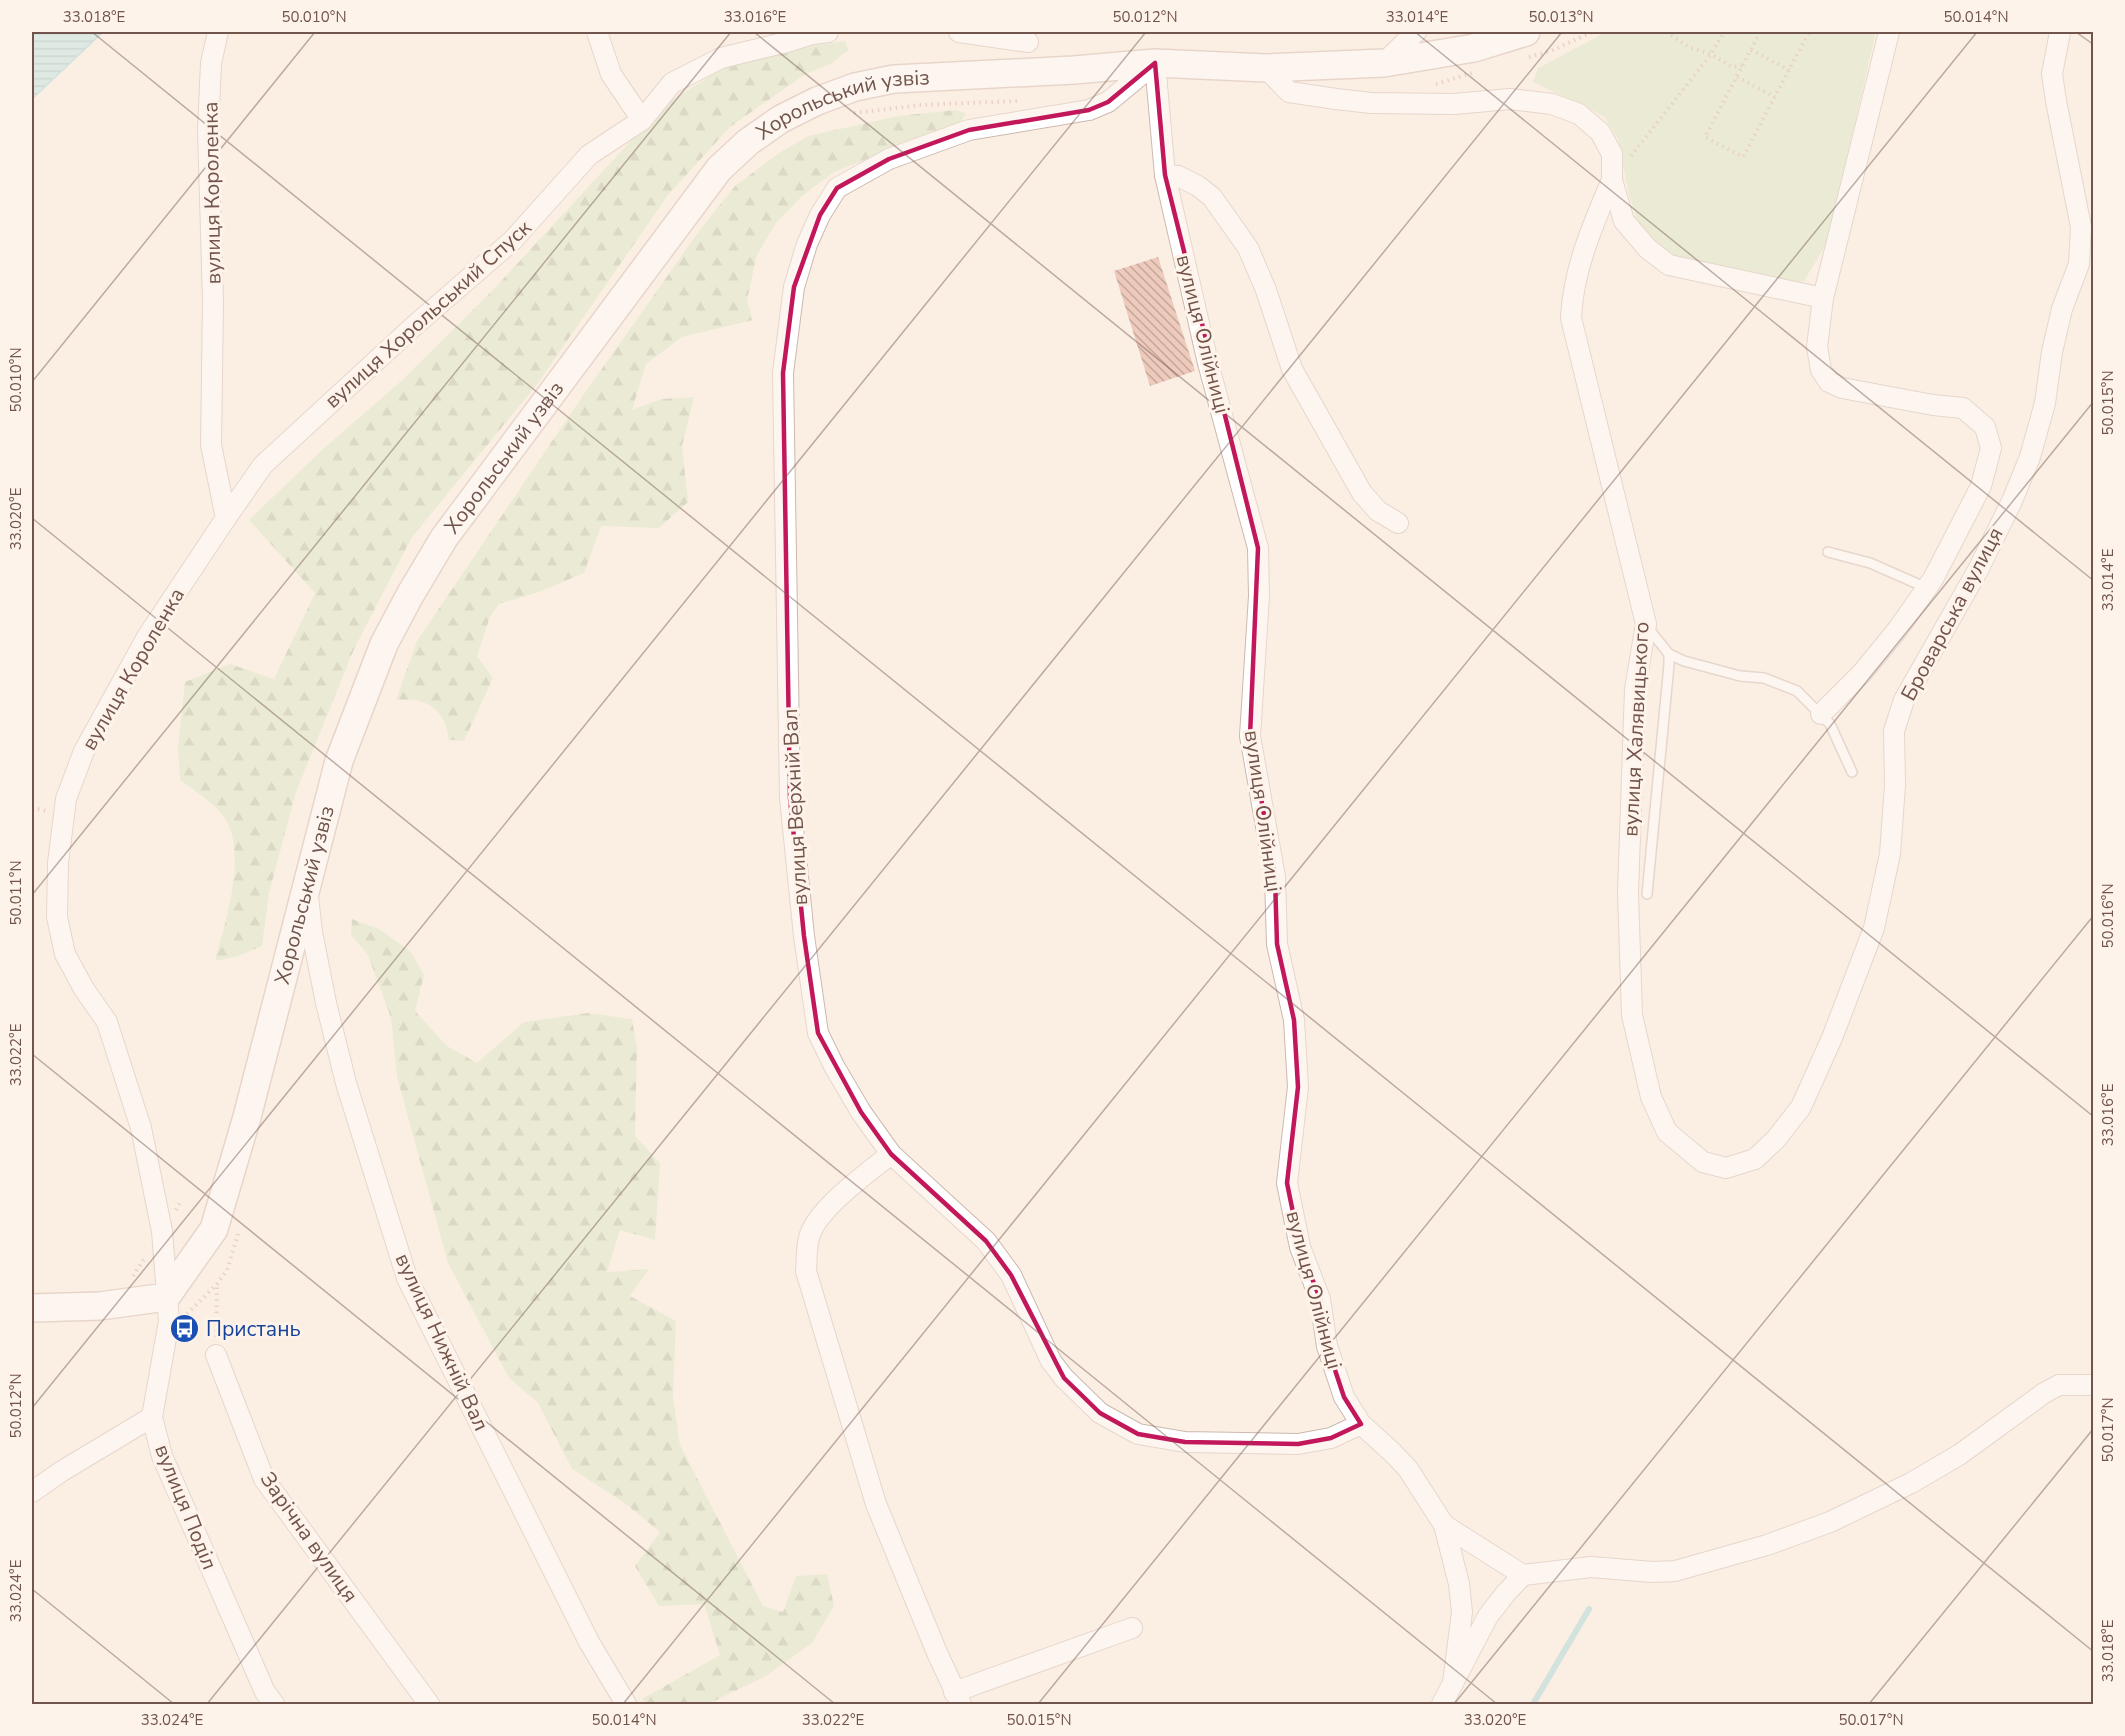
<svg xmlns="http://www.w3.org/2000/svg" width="2125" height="1736" viewBox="0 0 2125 1736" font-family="'Nunito Sans',sans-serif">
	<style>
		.forest { fill: url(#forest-firs) }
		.green { fill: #d7e7c3 }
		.water { fill: url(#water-rules); stroke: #a1d3d4; stroke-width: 1.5 }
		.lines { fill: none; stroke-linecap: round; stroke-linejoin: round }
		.stream { stroke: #a1d3d4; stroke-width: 6 }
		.building { fill: url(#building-back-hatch) }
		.lane-casing { stroke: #cdb8ae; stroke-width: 12 }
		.street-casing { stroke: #cdb8ae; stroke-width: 22 }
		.secondary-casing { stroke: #d0b7ac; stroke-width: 30 }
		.path { stroke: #d3ada1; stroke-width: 4; stroke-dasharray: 1.5 4.5; stroke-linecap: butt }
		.lane { stroke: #fff; stroke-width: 9 }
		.street { stroke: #fff; stroke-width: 20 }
		.secondary { stroke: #fff; stroke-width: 27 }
		.marked { fill: none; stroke: #c2185b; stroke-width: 4.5; stroke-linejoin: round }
		.ticks { fill: none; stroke: #71544b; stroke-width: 1.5; stroke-opacity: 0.45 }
		.labels { text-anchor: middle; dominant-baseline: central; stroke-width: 6; stroke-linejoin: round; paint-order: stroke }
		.street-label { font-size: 21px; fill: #71544b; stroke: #fef3ea }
		.transit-label { font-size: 21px; fill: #164399; stroke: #fef3ea; text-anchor: start }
		.neatline { fill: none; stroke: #71544b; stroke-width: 2 }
		.ticks-label { font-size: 15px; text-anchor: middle; fill: #71544b }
	</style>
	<defs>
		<pattern id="forest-firs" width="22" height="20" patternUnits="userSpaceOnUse" patternTransform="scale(1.5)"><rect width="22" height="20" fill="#d7e7c3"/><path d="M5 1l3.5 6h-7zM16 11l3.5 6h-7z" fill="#b3bea0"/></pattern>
		<pattern id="water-rules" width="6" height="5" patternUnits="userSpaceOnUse" patternTransform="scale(1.5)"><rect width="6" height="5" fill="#bae2e3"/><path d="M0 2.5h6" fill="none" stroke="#9cbaba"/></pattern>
		<pattern id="building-back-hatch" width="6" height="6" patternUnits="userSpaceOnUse" patternTransform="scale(1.5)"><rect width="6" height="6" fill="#eecabd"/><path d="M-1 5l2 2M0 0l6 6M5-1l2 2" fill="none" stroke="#c5a79c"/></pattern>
	</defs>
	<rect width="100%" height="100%" fill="#fbefe4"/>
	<g class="forest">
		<path d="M845 41 848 50 832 63 804 75 730 127 668 195 538 383 412 537 354 649 296 792 269 893 262 946 239 956 215 961C225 923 251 845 220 812 209 800 193 790 180 780L178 748 185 682 230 664 274 679 315 593 249 520 323 449 399 383 493 290 663 106 726 66 791 48Z"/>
		<path d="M955 110 966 113 960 123 834 172 801 197 776 223 757 255 747 300 753 320 682 337 646 364 632 410 661 399 694 397 682 446 688 502 659 528 601 526 584 573 539 592 499 604 490 617 477 656 493 678 464 741 449 740C445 709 427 697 396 700L417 641 584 394 702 227 735 186 779 153 808 136 898 116Z"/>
		<polygon points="352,919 381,930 411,952 424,975 415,1011 447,1046 477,1063 524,1022 588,1013 632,1019 637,1047 635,1136 660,1163 655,1240 620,1230 607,1272 649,1269 630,1296 676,1321 673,1396 680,1445 763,1606 783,1612 796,1576 827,1574 834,1606 812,1643 766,1676 708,1704 647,1704 642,1699 720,1655 704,1604 659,1606 635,1566 660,1532 626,1504 572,1469 538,1403 509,1378 448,1263 397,1077 391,1018 368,955 351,935"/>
	</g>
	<polygon class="green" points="1606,32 1876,32 1827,243 1804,281 1783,284 1677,260 1658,245 1639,225 1629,196 1618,139 1604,117 1583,104 1560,95 1533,82 1538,68"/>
	<polygon class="water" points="32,32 103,32 32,99"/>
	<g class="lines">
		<polyline class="stream" points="1533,1704 1589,1609"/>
	</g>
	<polygon class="building" points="1158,257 1195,371 1150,386 1114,271"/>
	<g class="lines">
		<defs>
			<g id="lane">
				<polyline points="1828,552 1870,563 1927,588"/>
				<polyline points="1648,628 1669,654 1684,661 1740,676 1764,678 1797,691 1830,724 1852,772"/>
				<polyline points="1647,894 1669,665 1669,654"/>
			</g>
			<g id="street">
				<polyline points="218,32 211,63 208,131 213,300 211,445 226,518 147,637 84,751 66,799 58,863 57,917 65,954 84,989 107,1022 141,1128 162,1231 169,1321 152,1417 162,1456 265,1692 274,1704"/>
				<polyline points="597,32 611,74 642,120"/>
				<polyline points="959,32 1028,42"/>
				<polyline points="1155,63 1108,102 1089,110 969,130 889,159 837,188 820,215 807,244 794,287 783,373 790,798 804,936 818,1033 834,1066 861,1112 891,1154 986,1241 1011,1275 1051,1361 1064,1378 1100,1413 1138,1434 1185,1442 1298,1444 1331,1438 1361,1424"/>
				<polyline points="1155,63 1165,175 1208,363 1258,548 1259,596 1250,736 1275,877 1277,944 1294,1020 1298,1087 1287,1183 1300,1247 1320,1299 1327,1346 1344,1397 1361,1424 1393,1453 1408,1469 1444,1525 1459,1584 1462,1612 1453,1683"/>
				<polyline points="1384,63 1416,32"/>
				<polyline points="1266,68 1289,92 1336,99 1371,103 1454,104 1510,99 1552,104 1579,114 1600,132 1612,154 1612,180 1624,221 1648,249 1669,265 1823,298"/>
				<polyline points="1165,175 1178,176 1198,186 1212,197 1248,248 1266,290 1292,369 1362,493 1378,511 1398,523"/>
				<path d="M1612 180C1593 224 1573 270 1571 318L1646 624 1635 689 1628 893 1632 1015 1651 1097 1667 1132 1703 1162 1726 1168 1755 1159 1776 1139 1801 1107 1832 1038 1874 928 1890 854 1895 785 1894 731 1904 700 1978 570 2012 501 2030 457 2045 403 2052 352 2062 309 2079 264 2081 227 2056 101 2052 74 2060 32"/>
				<polyline points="226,518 263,465 414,326 512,241 589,155 642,120 672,83 721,58 787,42 812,34 828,32"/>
				<polyline points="1821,714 1862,673 1898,629 1933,579 1981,486 1991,448 1985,427 1963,408 1933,405 1842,388 1829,382 1821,370 1817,347 1823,298 1889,32"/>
				<polyline points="308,897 312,932 326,1003 346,1083 407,1278 589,1642 626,1704"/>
				<path d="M891 1154C869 1172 815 1210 809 1238 806 1248 807 1260 806 1271L876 1504 938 1655 961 1704"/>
				<polyline points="216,1355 264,1479 429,1704"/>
				<polyline points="32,1492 62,1471 152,1417"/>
				<polyline points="1444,1525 1523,1575 1591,1567 1653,1572 1675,1571 1767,1545 1830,1522 1911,1483 1959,1455 2044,1393 2059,1385 2094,1385"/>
				<polyline points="954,1692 1132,1628"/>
				<polyline points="1442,1704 1488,1616 1506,1593 1523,1575"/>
			</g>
			<g id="secondary">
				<path id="s1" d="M32 1308 100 1306 166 1297 214 1229 247 1117 339 761 384 644 410 595 444 538 719 169 748 142 781 119 817 101 855 87 894 79 1074 70 1155 63 1266 68 1384 63 1474 48 1526 32"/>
			</g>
		</defs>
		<use href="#lane" class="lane-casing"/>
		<use href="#street" class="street-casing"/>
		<use href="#secondary" class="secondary-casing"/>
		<g class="path">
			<polyline points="1666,32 1689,47 1711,54 1732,67 1742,66"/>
			<polyline points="1760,32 1705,137 1743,157 1809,32"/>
			<polyline points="1751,50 1789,70"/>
			<polyline points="1529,57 1551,51 1592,32"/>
			<polyline points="1737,77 1775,97"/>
			<polyline points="1436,84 1472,73"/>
			<polyline points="854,113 921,105 1017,101"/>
			<polyline points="1631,156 1711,54 1724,32"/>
			<polyline points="32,808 46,811"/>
			<polyline points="176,1210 181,1201"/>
			<polyline points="133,1276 144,1259"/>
			<polyline points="187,1314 217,1284 227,1270 238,1234"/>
			<polyline points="216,1337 217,1284"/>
		</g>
		<use href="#lane" class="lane"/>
		<use href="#street" class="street"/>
		<use href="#secondary" class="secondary"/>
	</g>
	<path d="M0 0H2125V1736H0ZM1155 63 1165 175 1258 548 1250 736 1275 877 1277 944 1294 1020 1298 1087 1287 1183 1300 1247 1320 1299 1327 1346 1344 1397 1361 1424 1331 1438 1298 1444 1185 1442 1138 1434 1100 1413 1064 1378 1011 1275 986 1241 891 1154 861 1112 818 1033 804 936 790 798 783 373 794 287 820 215 837 188 889 159 969 130 1089 110 1108 102Z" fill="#fbefe4" fill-opacity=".55" fill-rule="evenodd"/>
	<path class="marked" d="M1155 63 1165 175 1258 548 1250 736 1275 877 1277 944 1294 1020 1298 1087 1287 1183 1300 1247 1320 1299 1327 1346 1344 1397 1361 1424 1331 1438 1298 1444 1185 1442 1138 1434 1100 1413 1064 1378 1011 1275 986 1241 891 1154 861 1112 818 1033 804 936 790 798 783 373 794 287 820 215 837 188 889 159 969 130 1089 110 1108 102Z"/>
	<path class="ticks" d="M92 32 2094 1652M754 32 2094 1117M1415 32 2094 581M2076 32 2094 45M32 382 315 32M32 518 1497 1704M32 895 731 32M32 1054 835 1704M32 1408 1146 32M32 1589 174 1704M207 1704 1562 32M623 1704 1977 32M1038 1704 2094 401M1454 1704 2094 915M1869 1704 2094 1428"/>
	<defs>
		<symbol id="bus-disc" viewBox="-11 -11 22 22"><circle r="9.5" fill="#1a4fb4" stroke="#fef3ea"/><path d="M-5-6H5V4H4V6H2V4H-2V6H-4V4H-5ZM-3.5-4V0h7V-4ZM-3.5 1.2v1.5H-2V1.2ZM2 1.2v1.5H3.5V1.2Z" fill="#fff"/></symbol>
	</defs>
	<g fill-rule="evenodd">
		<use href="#bus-disc" x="168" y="1312" width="33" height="33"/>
	</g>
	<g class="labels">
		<g class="street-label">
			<text stroke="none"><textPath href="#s1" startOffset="1554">Хорольський узвіз</textPath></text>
			<text transform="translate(212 193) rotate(-91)">вулиця Короленка</text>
			<text transform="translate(428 314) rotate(-42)">вулиця Хорольський Спуск</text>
			<text transform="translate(1203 334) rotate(76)">вулиця Олійниці</text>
			<text stroke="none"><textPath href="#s1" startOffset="1050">Хорольський узвіз</textPath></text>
			<text transform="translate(1952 614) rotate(-62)">Броварська вулиця</text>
			<text transform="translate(133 669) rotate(-60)">вулиця Короленка</text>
			<text transform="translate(1636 729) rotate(-87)">вулиця Халявицького</text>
			<text transform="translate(795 807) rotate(-93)">вулиця Верхній Вал</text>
			<text transform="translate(1263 811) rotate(82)">вулиця Олійниці</text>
			<text stroke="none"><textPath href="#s1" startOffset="564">Хорольський узвіз</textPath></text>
			<text transform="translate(1314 1290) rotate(75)">вулиця Олійниці</text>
			<text transform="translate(442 1342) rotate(65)">вулиця Нижній Вал</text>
			<text transform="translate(186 1507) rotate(68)">вулиця Поділ</text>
			<text transform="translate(309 1537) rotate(55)">Зарічна вулиця</text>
		</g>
		<g class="transit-label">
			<text x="206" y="1329">Пристань</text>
		</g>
	</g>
	<rect width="2125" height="1736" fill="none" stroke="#fef3ea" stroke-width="66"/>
	<rect x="33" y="33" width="2059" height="1670" class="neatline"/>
	<g class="ticks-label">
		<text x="94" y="22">33.018°E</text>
		<text x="314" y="22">50.010°N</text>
		<text x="755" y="22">33.016°E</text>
		<text x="1145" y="22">50.012°N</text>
		<text x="1417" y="22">33.014°E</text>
		<text x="1561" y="22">50.013°N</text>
		<text x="1976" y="22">50.014°N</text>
		<text transform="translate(16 380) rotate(-90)" y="5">50.010°N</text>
		<text transform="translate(2108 403) rotate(-90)" y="5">50.015°N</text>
		<text transform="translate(16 519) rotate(-90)" y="5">33.020°E</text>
		<text transform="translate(2108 580) rotate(-90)" y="5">33.014°E</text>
		<text transform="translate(16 893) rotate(-90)" y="5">50.011°N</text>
		<text transform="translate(2108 916) rotate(-90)" y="5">50.016°N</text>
		<text transform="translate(16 1055) rotate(-90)" y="5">33.022°E</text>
		<text transform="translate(2108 1115) rotate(-90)" y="5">33.016°E</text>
		<text transform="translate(16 1406) rotate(-90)" y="5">50.012°N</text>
		<text transform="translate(2108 1430) rotate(-90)" y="5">50.017°N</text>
		<text transform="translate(16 1591) rotate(-90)" y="5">33.024°E</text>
		<text transform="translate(2108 1651) rotate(-90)" y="5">33.018°E</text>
		<text x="172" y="1725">33.024°E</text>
		<text x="624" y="1725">50.014°N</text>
		<text x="833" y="1725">33.022°E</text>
		<text x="1039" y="1725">50.015°N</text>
		<text x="1495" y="1725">33.020°E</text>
		<text x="1871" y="1725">50.017°N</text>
	</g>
</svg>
